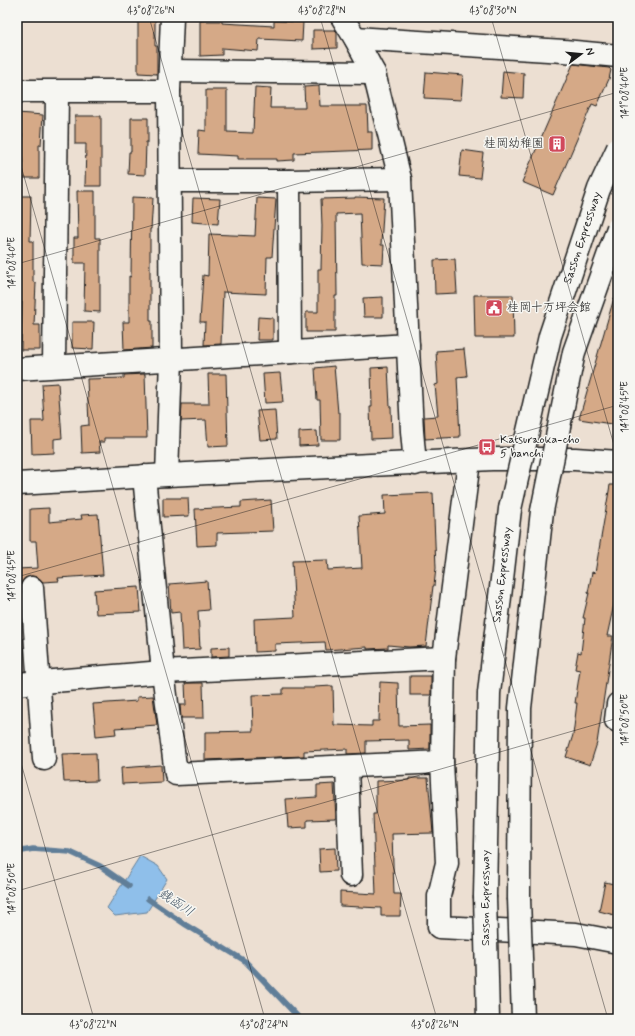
<svg xmlns="http://www.w3.org/2000/svg" width="635" height="1036" viewBox="0 0 635 1036" font-family="Mynerve,'Klee One',sans-serif">
	<style>
		.water { fill: #8fbfea; stroke: #617e98 }
		.lines { fill: none; stroke-linecap: round; stroke-linejoin: round }
		.stream { stroke: #617e98; stroke-width: 5.5 }
		.building { fill: #d5a987; stroke: #1c1c1c }
		.minor-casing { stroke: #1c1c1c; stroke-width: 25 }
		.highway-casing { stroke: #1c1c1c; stroke-width: 25 }
		.minor { stroke: #f6f6f2; stroke-width: 22 }
		.highway { stroke: #f6f6f2; stroke-width: 22 }
		.highway-bridge-casing { stroke: #1c1c1c; stroke-width: 25; stroke-linecap: butt }
		.highway-bridge { stroke: #f6f6f2; stroke-width: 22 }
		.ticks { fill: none; stroke: #1c1c1c; stroke-width: 1; stroke-opacity: 0.45 }
		.labels { text-anchor: middle; dominant-baseline: central; stroke-width: 3; stroke-linejoin: round; paint-order: stroke }
		.poi-label { font-size: 12px; fill: #1c1c1c; stroke: #f6f6f2; text-anchor: start }
		.street-label { font-size: 12px; fill: #1c1c1c; stroke: #f6f6f2 }
		.water-label { font-size: 13px; font-style: italic; fill: #445564; stroke: #f6f6f2 }
		.neatline { fill: none; stroke: #1c1c1c; stroke-width: 1.5 }
		.ticks-label { font-size: 10px; text-anchor: middle; fill: #1c1c1c }
	</style>
	<rect width="100%" height="100%" fill="#ecdfd2"/>
	<filter id="ink" filterUnits="userSpaceOnUse"><feTurbulence type="fractalNoise" baseFrequency=".025" numOctaves="2"/><feDisplacementMap in="SourceGraphic" scale="8" xChannelSelector="R" yChannelSelector="G"/><feConvolveMatrix kernelMatrix="1 2 1 2 8 2 1 2 1" color-interpolation-filters="sRGB"/></filter>
	<g filter="url(#ink)">
		<polygon class="water" points="140,856 158,866 167,879 147,912 115,916 107,908"/>
		<g class="lines">
			<g class="stream">
				<polyline points="17,852 33,849 70,852 100,866 129,886"/>
				<polyline points="148,899 186,925 245,961 300,1019"/>
			</g>
		</g>
		<g class="building">
			<polygon points="138,17 155,17 155,46 157,46 157,74 138,73"/>
			<polygon points="200,21 222,21 222,23 274,26 274,21 303,22 302,41 259,39 258,51 222,48 222,55 200,56"/>
			<polygon points="313,30 335,30 337,32 337,48 313,49"/>
			<polygon points="573,64 609,68 611,70 609,79 597,106 592,104 553,195 522,182"/>
			<polygon points="503,71 524,73 523,98 501,97"/>
			<polygon points="426,72 463,75 461,100 424,98"/>
			<polygon points="319,86 320,106 367,106 368,132 372,132 372,150 294,153 294,160 277,161 277,159 238,159 238,156 198,154 199,130 206,131 206,90 227,90 227,132 253,133 255,87 271,88 270,108 305,108 304,87"/>
			<polygon points="17,113 43,115 41,145 39,145 39,178 23,178 22,133 17,133"/>
			<polygon points="75,116 101,116 101,186 85,186 86,144 75,144"/>
			<polygon points="131,118 148,118 148,142 146,142 145,175 128,174 129,152 131,152"/>
			<polygon points="462,150 483,153 480,178 459,176"/>
			<polygon points="77,191 95,191 95,238 100,238 100,312 84,311 85,263 74,263 74,238 78,238"/>
			<polygon points="17,196 31,196 30,241 33,241 33,282 36,283 34,325 40,325 40,350 21,350 22,302 17,302 18,267 17,267"/>
			<polygon points="132,197 153,198 151,229 150,229 150,321 152,321 152,348 124,350 123,322 129,322 129,276 131,277"/>
			<polygon points="355,197 384,198 381,245 384,245 383,264 362,263 360,213 336,214 337,296 335,296 335,332 306,332 306,312 318,312 318,269 321,269 322,226 321,199 355,198"/>
			<polygon points="193,198 220,199 218,224 192,222"/>
			<polygon points="257,198 276,199 272,257 267,257 266,294 223,292 221,344 204,345 205,322 200,322 203,275 208,276 209,234 255,236"/>
			<polygon points="455,259 457,293 435,294 434,260"/>
			<polygon points="474,295 513,295 514,338 475,338"/>
			<polygon points="383,297 383,317 364,317 363,298"/>
			<polygon points="614,298 618,299 618,425 579,419"/>
			<polygon points="258,317 273,318 273,340 257,340"/>
			<polygon points="72,322 94,322 93,349 72,348"/>
			<polygon points="464,349 467,376 457,377 460,437 425,439 424,417 438,416 435,385 438,384 436,351"/>
			<polygon points="334,366 338,413 340,413 340,440 321,440 320,400 317,400 315,368"/>
			<polygon points="388,367 390,407 391,407 392,438 371,439 370,407 372,407 371,368"/>
			<polygon points="280,373 283,402 265,403 263,374"/>
			<polygon points="145,374 147,438 104,438 104,442 99,442 100,452 82,453 81,426 89,425 87,379 124,378 124,375"/>
			<polygon points="208,374 226,374 228,446 208,447 206,420 181,421 182,404 209,404"/>
			<polygon points="58,383 62,438 54,439 54,453 32,454 31,421 44,421 42,384"/>
			<polygon points="275,410 277,439 260,440 257,411"/>
			<polygon points="317,431 318,445 299,446 299,432"/>
			<polygon points="610,485 618,485 618,586 607,636 613,636 597,743 590,765 566,757 573,735 577,703 575,703 580,670 575,669 578,652 581,653 585,618 583,618 589,593 588,593 592,572 595,573"/>
			<polygon points="433,493 436,568 434,586 433,586 426,646 409,647 388,645 388,648 367,649 367,647 326,650 325,642 275,644 275,651 255,652 254,619 295,617 292,561 327,560 328,570 362,568 359,516 385,514 384,495"/>
			<polygon points="163,498 188,498 189,516 163,517"/>
			<polygon points="271,500 273,531 217,533 217,545 197,546 195,509 241,507 241,502"/>
			<polygon points="49,508 49,522 82,519 81,515 98,514 103,575 58,578 59,581 43,582 38,577 31,576 25,578 21,583 17,584 17,569 38,568 36,541 30,541 30,509"/>
			<polygon points="207,581 209,610 198,611 200,649 182,650 180,612 171,613 169,584"/>
			<polygon points="139,587 141,612 96,614 94,590"/>
			<polygon points="229,647 229,656 211,657 211,648"/>
			<rect x="410" y="676" width="21" height="19"/>
			<polygon points="380,682 398,683 399,726 430,725 430,749 409,750 409,740 366,741 366,753 347,754 347,749 304,751 304,756 205,760 205,732 253,731 252,695 283,694 283,688 314,688 314,687 333,686 334,725 372,726 372,721 379,721"/>
			<polygon points="185,683 203,683 204,718 181,718 180,705 186,705"/>
			<polygon points="153,696 157,725 115,728 116,734 96,736 93,704 137,701 137,697"/>
			<polygon points="96,753 97,781 64,782 62,754"/>
			<polygon points="161,765 162,782 122,784 121,768"/>
			<polygon points="409,778 428,778 433,833 392,834 394,894 401,894 400,916 381,916 381,908 340,906 340,892 376,894 373,814 376,814 376,781 409,780"/>
			<polygon points="334,784 336,819 307,820 307,827 288,828 286,799 317,797 317,785"/>
			<polygon points="335,848 336,871 320,872 319,849"/>
			<polygon points="605,882 618,885 618,916 599,911"/>
		</g>
		<g class="lines">
			<defs>
				<g id="minor">
					<polyline points="342,17 355,38 374,73 400,179 412,431 415,464"/>
					<polyline points="355,38 564,51 618,56"/>
					<polyline points="170,71 374,73"/>
					<polyline points="17,91 169,91"/>
					<polyline points="170,181 289,181 400,179"/>
					<polyline points="289,181 290,352"/>
					<polyline points="54,366 57,92"/>
					<polyline points="17,369 408,345"/>
					<polyline points="167,475 171,359 169,91 172,17"/>
					<polyline points="144,476 163,672 176,774 442,762 444,658 469,461"/>
					<polyline points="17,484 167,475 492,459 575,459 618,462"/>
					<polyline points="32,588 44,759"/>
					<polyline points="17,684 163,672 444,658"/>
					<polyline points="618,704 616,720 618,720"/>
					<polyline points="442,762 447,863 439,896 439,927 576,934 618,942"/>
					<polyline points="347,767 351,875"/>
				</g>
				<g id="highway">
					<path id="s1" d="M485 896 489 693 510 509"/>
					<polyline points="519,898 520,708 542,511"/>
				</g>
			</defs>
			<use href="#minor" class="minor-casing"/>
			<use href="#highway" class="highway-casing"/>
			<use href="#minor" class="minor"/>
			<use href="#highway" class="highway"/>
			<defs>
				<g id="highway-bridge">
					<path id="s2" d="M510 509 550 336 599 189 618 148"/>
					<polyline points="542,511 574,352 618,228"/>
					<polyline points="485,896 488,1019"/>
					<polyline points="519,898 523,1019"/>
				</g>
			</defs>
			<use href="#highway-bridge" class="highway-bridge-casing"/>
			<use href="#highway-bridge" class="highway-bridge"/>
		</g>
	</g>
	<path class="ticks" d="M149 17 437 1019M320 17 608 1019M491 17 618 459M17 152 265 1019M17 264 618 92M17 577 618 405M17 749 94 1019M17 891 618 718"/>
	<defs>
		<symbol id="building-square" viewBox="-11 -11 22 22"><rect x="-9" y="-9" width="18" height="18" rx="4" fill="#d1495b" stroke="#f6f6f2"/><path d="M-4-6H4V6H1V3H-1V6H-4ZM-2.5-4.3h1.7v1.8h-1.7ZM.8-4.3h1.7v1.8H.8ZM-2.5-1h1.7V.8h-1.7ZM.8-1h1.7V.8H.8Z" fill="#fff"/></symbol>
		<symbol id="civic-square" viewBox="-11 -11 22 22"><rect x="-9" y="-9" width="18" height="18" rx="4" fill="#d1495b" stroke="#f6f6f2"/><path d="M-.6-6.5H3V-4.5H.6V-3L4-1V1h2V6H-6V1h2V-1L-.6-3ZM-1.2 2.5V6h2.4V2.5Z" fill="#fff"/></symbol>
		<symbol id="bus-square" viewBox="-11 -11 22 22"><rect x="-9" y="-9" width="18" height="18" rx="4" fill="#d1495b" stroke="#f6f6f2"/><path d="M-5-6H5V4H4V6H2V4H-2V6H-4V4H-5ZM-3.5-4V0h7V-4ZM-3.5 1.2v1.5H-2V1.2ZM2 1.2v1.5H3.5V1.2Z" fill="#fff"/></symbol>
	</defs>
	<g fill-rule="evenodd">
		<use href="#building-square" x="547" y="134" width="20" height="20"/>
		<use href="#civic-square" x="484" y="298" width="20" height="20"/>
		<use href="#bus-square" x="477" y="437" width="20" height="20"/>
	</g>
	<g class="labels">
		<g class="poi-label">
			<text x="544" y="144" text-anchor="end">桂岡幼稚園</text>
			<text x="507" y="308">桂岡十万坪会館</text>
			<text x="500" y="440">Katsuraoka-cho<tspan x="500" dy="14">5 banchi</tspan></text>
		</g>
		<g class="street-label">
			<text stroke="none"><textPath href="#s2" startOffset="281">Sasson Expressway</textPath></text>
			<text stroke="none"><textPath href="#s1" startOffset="322">Sasson Expressway</textPath></text>
			<text transform="translate(486 898) rotate(-90)">Sasson Expressway</text>
		</g>
		<g class="water-label">
			<text transform="translate(176 903) rotate(33)">銭函川</text>
		</g>
	</g>
	<rect width="635" height="1036" fill="none" stroke="#f6f6f2" stroke-width="44"/>
	<g transform="translate(581 54) rotate(74)" stroke="#f6f6f2" stroke-width="3" paint-order="stroke">
	<path d="M0-3L7 15L0 10L-7 15Z" fill="#1c1c1c"/>
	<text y="-6" font-size="11" font-weight="bold" text-anchor="middle" fill="#1c1c1c">N</text>
	</g>
	<rect x="22" y="22" width="591" height="992" class="neatline"/>
	<g class="ticks-label">
		<text x="151" y="14">43°08'26"N</text>
		<text x="322" y="14">43°08'28"N</text>
		<text x="493" y="14">43°08'30"N</text>
		<text transform="translate(624 93) rotate(-90)" y="4">141°08'40"E</text>
		<text transform="translate(11 263) rotate(-90)" y="4">141°08'40"E</text>
		<text transform="translate(624 407) rotate(-90)" y="4">141°08'45"E</text>
		<text transform="translate(11 576) rotate(-90)" y="4">141°08'45"E</text>
		<text transform="translate(624 720) rotate(-90)" y="4">141°08'50"E</text>
		<text transform="translate(11 889) rotate(-90)" y="4">141°08'50"E</text>
		<text x="93" y="1028">43°08'22"N</text>
		<text x="264" y="1028">43°08'24"N</text>
		<text x="435" y="1028">43°08'26"N</text>
	</g>
</svg>
